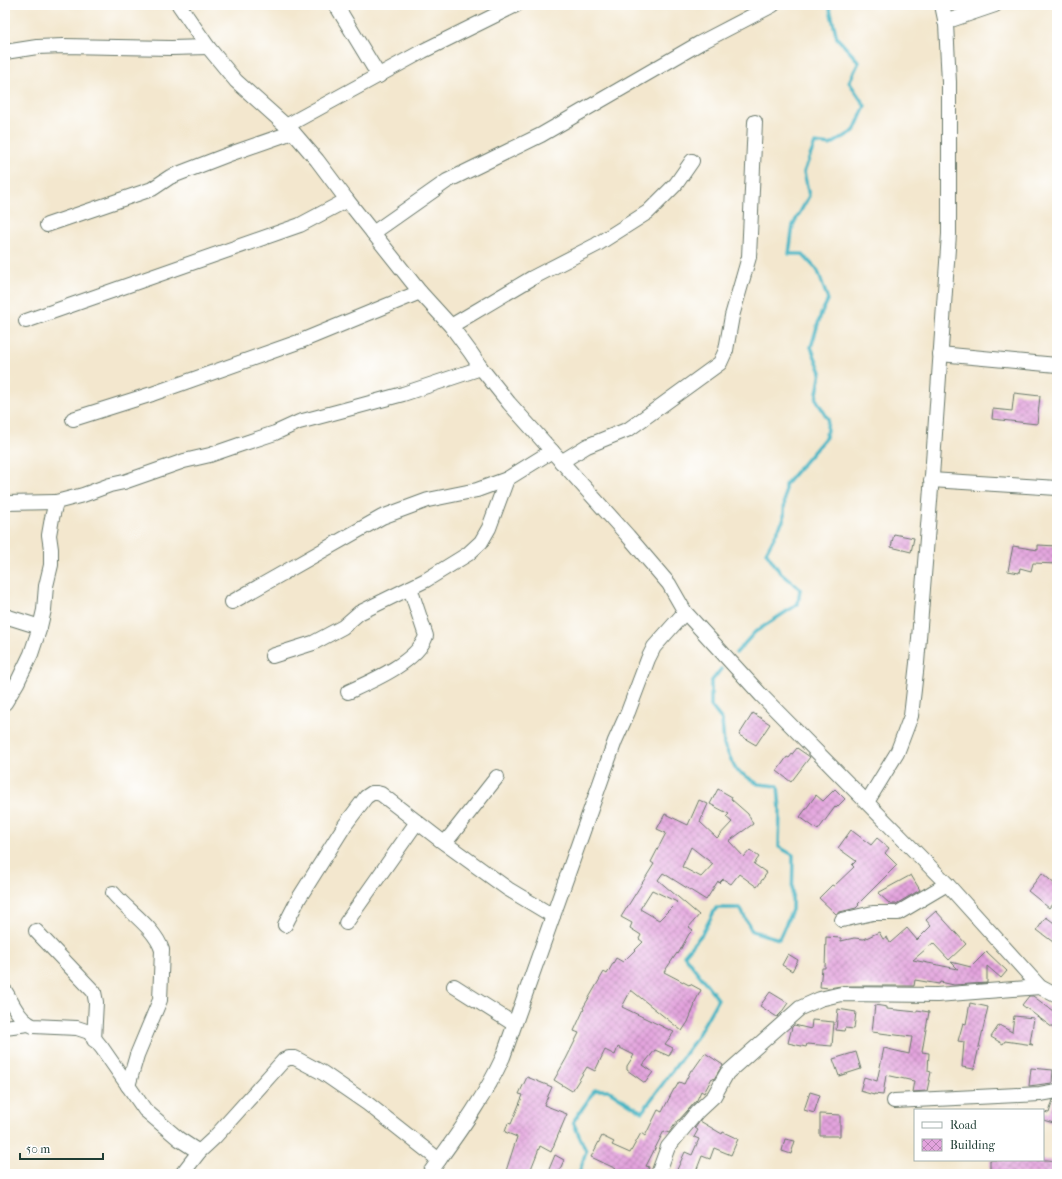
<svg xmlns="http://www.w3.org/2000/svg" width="1062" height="1179" viewBox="0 0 1062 1179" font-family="'IM FELL French Canon',serif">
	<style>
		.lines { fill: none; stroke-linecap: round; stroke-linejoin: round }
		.stream { stroke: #49b6c5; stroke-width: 3.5 }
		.building { fill: url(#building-cross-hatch); fill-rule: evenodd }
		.minor-casing { stroke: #69786a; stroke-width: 16 }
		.minor { stroke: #fff; stroke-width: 14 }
	</style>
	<defs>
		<pattern id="building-cross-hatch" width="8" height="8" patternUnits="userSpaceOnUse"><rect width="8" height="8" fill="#e3a3dd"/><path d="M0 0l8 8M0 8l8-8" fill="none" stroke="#b786b4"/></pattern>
	</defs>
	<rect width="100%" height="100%" fill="#fff"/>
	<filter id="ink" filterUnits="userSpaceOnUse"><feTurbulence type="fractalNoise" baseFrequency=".025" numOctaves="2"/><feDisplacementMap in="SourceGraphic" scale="8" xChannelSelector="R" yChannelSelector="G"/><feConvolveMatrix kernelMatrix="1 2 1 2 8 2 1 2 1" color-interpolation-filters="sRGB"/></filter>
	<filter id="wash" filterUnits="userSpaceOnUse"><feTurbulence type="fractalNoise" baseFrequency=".012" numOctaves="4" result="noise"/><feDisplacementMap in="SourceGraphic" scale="16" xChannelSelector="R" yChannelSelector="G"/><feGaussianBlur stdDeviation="0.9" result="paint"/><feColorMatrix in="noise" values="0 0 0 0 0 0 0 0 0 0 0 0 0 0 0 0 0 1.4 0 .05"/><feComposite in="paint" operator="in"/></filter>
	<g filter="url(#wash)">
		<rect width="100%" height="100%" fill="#f3e7ce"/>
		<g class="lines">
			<g class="stream">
				<polyline points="736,653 755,632 798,604 800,589 779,571 766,552 784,519 785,485 826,437 828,419 816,399 821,372 811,347 821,314 828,300 818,271 802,254 789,254 793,225 809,196 804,172 815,143 830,145 854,131 865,106 849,82 859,62 837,38 829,5"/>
				<polyline points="579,1174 586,1151 573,1122 595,1090 608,1090 642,1112 695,1040 718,999 684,955 702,934 716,908 740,908 752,931 779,939 792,910 793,855 779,847 780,809 778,786 758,784 736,770 724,745 722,720 711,706 711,682 721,669"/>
			</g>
		</g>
		<g id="blocks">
			<g class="building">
				<polygon points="1014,393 1040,396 1037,424 992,419 993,409 1012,411"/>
				<polygon points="894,534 914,538 911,552 891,547"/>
				<polygon points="1038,545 1057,546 1057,564 1033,563 1031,571 1020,568 1019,573 1008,571 1013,546 1038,550"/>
				<polygon points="753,713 770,724 756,745 739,735"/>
				<polygon points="797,748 810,757 791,782 777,771 787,757 789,758"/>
				<path d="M718 789 732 797 731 799 748 814 753 824 729 841 744 857 750 850 759 857 754 864 767 873 757 887 739 874 731 884 723 879 719 883 718 881 706 900 663 873 658 880 699 915 689 927 693 930 689 934 678 954 677 953 664 972 689 985 690 984 701 990 694 1004 695 1005 688 1022 682 1031 631 990 622 1007 674 1032 665 1044 673 1048 669 1056 655 1050 643 1065 653 1072 645 1083 627 1070V1066L634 1055 618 1047 615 1055 605 1050 595 1071 587 1067 572 1091 554 1080 566 1059 579 1033 574 1031 584 1009 583 1008 604 972 607 974 616 958 623 962 643 942 639 939 641 935 630 928 632 923 621 917 654 864 651 862 666 833 657 829 665 814 688 825 699 800 708 804 700 822 717 838 732 822 726 817 729 814 710 804ZM691 847 713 864 701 877 682 867ZM652 890 677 902 659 920 640 909Z"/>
				<polygon points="835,789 845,799 836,808 835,807 818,830 800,817 816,795 823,801"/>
				<polygon points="851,830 871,845 877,838 889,848 885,853 897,865 858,904 859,905 856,908 840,912 836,914 819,898 832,885 834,886 854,867 852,865 856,861 838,848"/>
				<polygon points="1042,873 1057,886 1057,898 1049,908 1028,891"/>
				<polygon points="911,875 920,890 896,904 890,904 878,893"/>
				<polygon points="936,911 966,944 949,960 933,943 913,960 958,969 951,962 971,967 987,951 987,952 1007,971 1001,978 987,966 987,983 954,985 940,982 939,984 915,980 914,986 841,986 829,988 820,987 822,968 825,968 826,937 841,938 841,941 854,938 864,939 879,932 883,939 887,937 890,943 907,928 917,940 931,926 926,920"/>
				<polygon points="1046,917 1057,925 1057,945 1037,930"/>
				<polygon points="788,954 798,960 792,971 782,965"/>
				<polygon points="770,992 788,1003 781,1013 777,1017 760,1006"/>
				<polygon points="1029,996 1033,996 1057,1014 1057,1031 1022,1005"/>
				<polygon points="970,1003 988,1007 974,1069 962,1067 964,1042 958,1041 963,1023 966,1024"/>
				<polygon points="875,1005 887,1007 887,1009 917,1012 917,1010 929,1012 922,1052 929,1053 928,1071 931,1072 927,1091 912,1092 914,1081 886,1075 883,1095 874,1094 874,1095 860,1091 864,1077 877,1081 884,1048 909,1054 912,1037 872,1032"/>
				<polygon points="838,1009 856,1012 854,1029 845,1028 844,1031 836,1030"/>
				<polygon points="1014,1016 1034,1018 1030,1043 1033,1045 1005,1041 1003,1044 991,1037 999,1025 1012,1032"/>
				<polygon points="812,1020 834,1022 832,1046 807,1044 806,1047 788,1043 792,1027 794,1025 811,1029"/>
				<polygon points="856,1052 861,1069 839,1076 833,1059"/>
				<polygon points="705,1053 723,1065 720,1069 714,1079 712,1078 704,1093 701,1091 697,1100 679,1120 678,1120 669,1133 664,1131 646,1166 649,1167 646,1174 627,1174 591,1157 602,1136 614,1142 612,1145 630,1153 641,1133 645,1136 658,1110 662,1112 674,1089 675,1089 679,1082 684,1084 691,1070 693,1070"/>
				<polygon points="1031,1068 1053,1070 1052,1083 1029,1086"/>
				<polygon points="527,1077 552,1087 544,1105 567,1114 551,1152 540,1146 529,1174 505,1174 517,1137 505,1132 508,1123 511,1124 523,1095 519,1094"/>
				<polygon points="810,1092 820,1095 814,1113 804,1110"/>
				<polygon points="1053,1100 1057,1100 1057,1124 1043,1120 1043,1112 1049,1113"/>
				<polygon points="820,1114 840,1115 840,1136 820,1136"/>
				<polygon points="700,1121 722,1134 723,1132 738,1139 731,1155 714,1148 710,1159 702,1156 695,1174 675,1174 685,1152 692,1155 699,1139 694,1137 698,1130 695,1128"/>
				<polygon points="785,1139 795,1141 791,1154 782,1151"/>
				<polygon points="555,1155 564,1160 558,1174 547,1174"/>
				<polygon points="990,1160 1047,1160 1057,1161 1057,1174 990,1174"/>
			</g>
		</g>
	</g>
	<g filter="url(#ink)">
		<use href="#blocks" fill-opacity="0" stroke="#69786a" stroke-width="1"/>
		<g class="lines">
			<defs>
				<g id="minor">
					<polyline points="179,5 208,47 236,81 293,132 317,160 347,200 420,292 451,326 471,353 481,368 509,403 628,536 669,584 685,612 762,696 947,884 1040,987 1057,996"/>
					<polyline points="336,5 379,76"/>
					<polyline points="945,22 995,5"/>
					<polyline points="5,52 37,47 63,46 171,48 208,47"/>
					<polyline points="286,126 423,51 516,5"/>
					<polyline points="47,225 152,189 170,177 227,155 293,132"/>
					<polyline points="373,233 447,181 541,135 700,43 773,5"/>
					<polyline points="26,321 300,225 347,200"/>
					<polyline points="451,326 532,278 596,245 648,212 676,184 692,161"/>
					<polyline points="940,354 1057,365"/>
					<polyline points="73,419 152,394 301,341 420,292"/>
					<polyline points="561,462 587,446 629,429 720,363 726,350 732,316 749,257 755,122"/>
					<polyline points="931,480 1057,488"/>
					<polyline points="5,503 56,502"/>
					<polyline points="232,602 382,517 428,500 477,490 507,479 552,451"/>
					<polyline points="5,616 40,627"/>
					<polyline points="272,656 313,643 343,627 359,613 426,580 468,554 481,542 489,528 507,479"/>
					<path d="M348 692C372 681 417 662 426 636L410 588"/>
					<polyline points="5,703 17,683 31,654 40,627 44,610 46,586 51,565 51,549 49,535 52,518 56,502 83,495 110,485 124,482 184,461 210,455 239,445 275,433 299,422 359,406 403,394 481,368"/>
					<polyline points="867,802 897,753 911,716 917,663 932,476 949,234 949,82 946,24 942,5"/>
					<polyline points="445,843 497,777"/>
					<path d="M113 893C128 911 155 928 162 950L160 1000 137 1055 128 1086"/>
					<polyline points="842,920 873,913 898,913 947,884"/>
					<polyline points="346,923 417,822"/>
					<polyline points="285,925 299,898 345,825 366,797 372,793 377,793 381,794 439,839 508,889 553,916"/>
					<polyline points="36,931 94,992 96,1002 94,1040"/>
					<polyline points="454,986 514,1024"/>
					<path d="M5 991C13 1004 19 1020 33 1026L77 1028 89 1032 102 1048 145 1110 179 1139 199 1152 214 1138 284 1060 289 1058H295L323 1073 368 1104 439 1160"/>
					<polyline points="5,1027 28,1024"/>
					<polyline points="894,1101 1040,1094 1057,1091"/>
					<polyline points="182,1174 199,1152"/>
					<path d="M429 1174C456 1136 484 1099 503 1057L615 741 628 712 648 659 654 647 685 612"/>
					<polyline points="658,1174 668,1147 697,1112 714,1096 727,1073 800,1008 820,999 841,994 937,995 1040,987"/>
				</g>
			</defs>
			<use href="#minor" class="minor-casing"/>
			<use href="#minor" class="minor"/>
		</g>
	</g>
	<rect width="1062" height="1179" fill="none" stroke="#fff" stroke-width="20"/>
	<rect x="914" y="1109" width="130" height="52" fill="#ffffff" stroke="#a5b1ae"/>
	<rect x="922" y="1122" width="20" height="6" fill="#ffffff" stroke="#a5b1ae"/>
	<text x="950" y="1129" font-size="12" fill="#1f3d34">Road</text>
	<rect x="922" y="1139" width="20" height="12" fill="url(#building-cross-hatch)" stroke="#a5b1ae"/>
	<text x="950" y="1149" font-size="12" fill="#1f3d34">Building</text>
	<path d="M20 1153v6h83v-6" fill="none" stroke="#1f3d34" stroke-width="2"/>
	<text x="26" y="1153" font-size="12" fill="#1f3d34" stroke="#ffffff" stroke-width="3" paint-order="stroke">50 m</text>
</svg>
